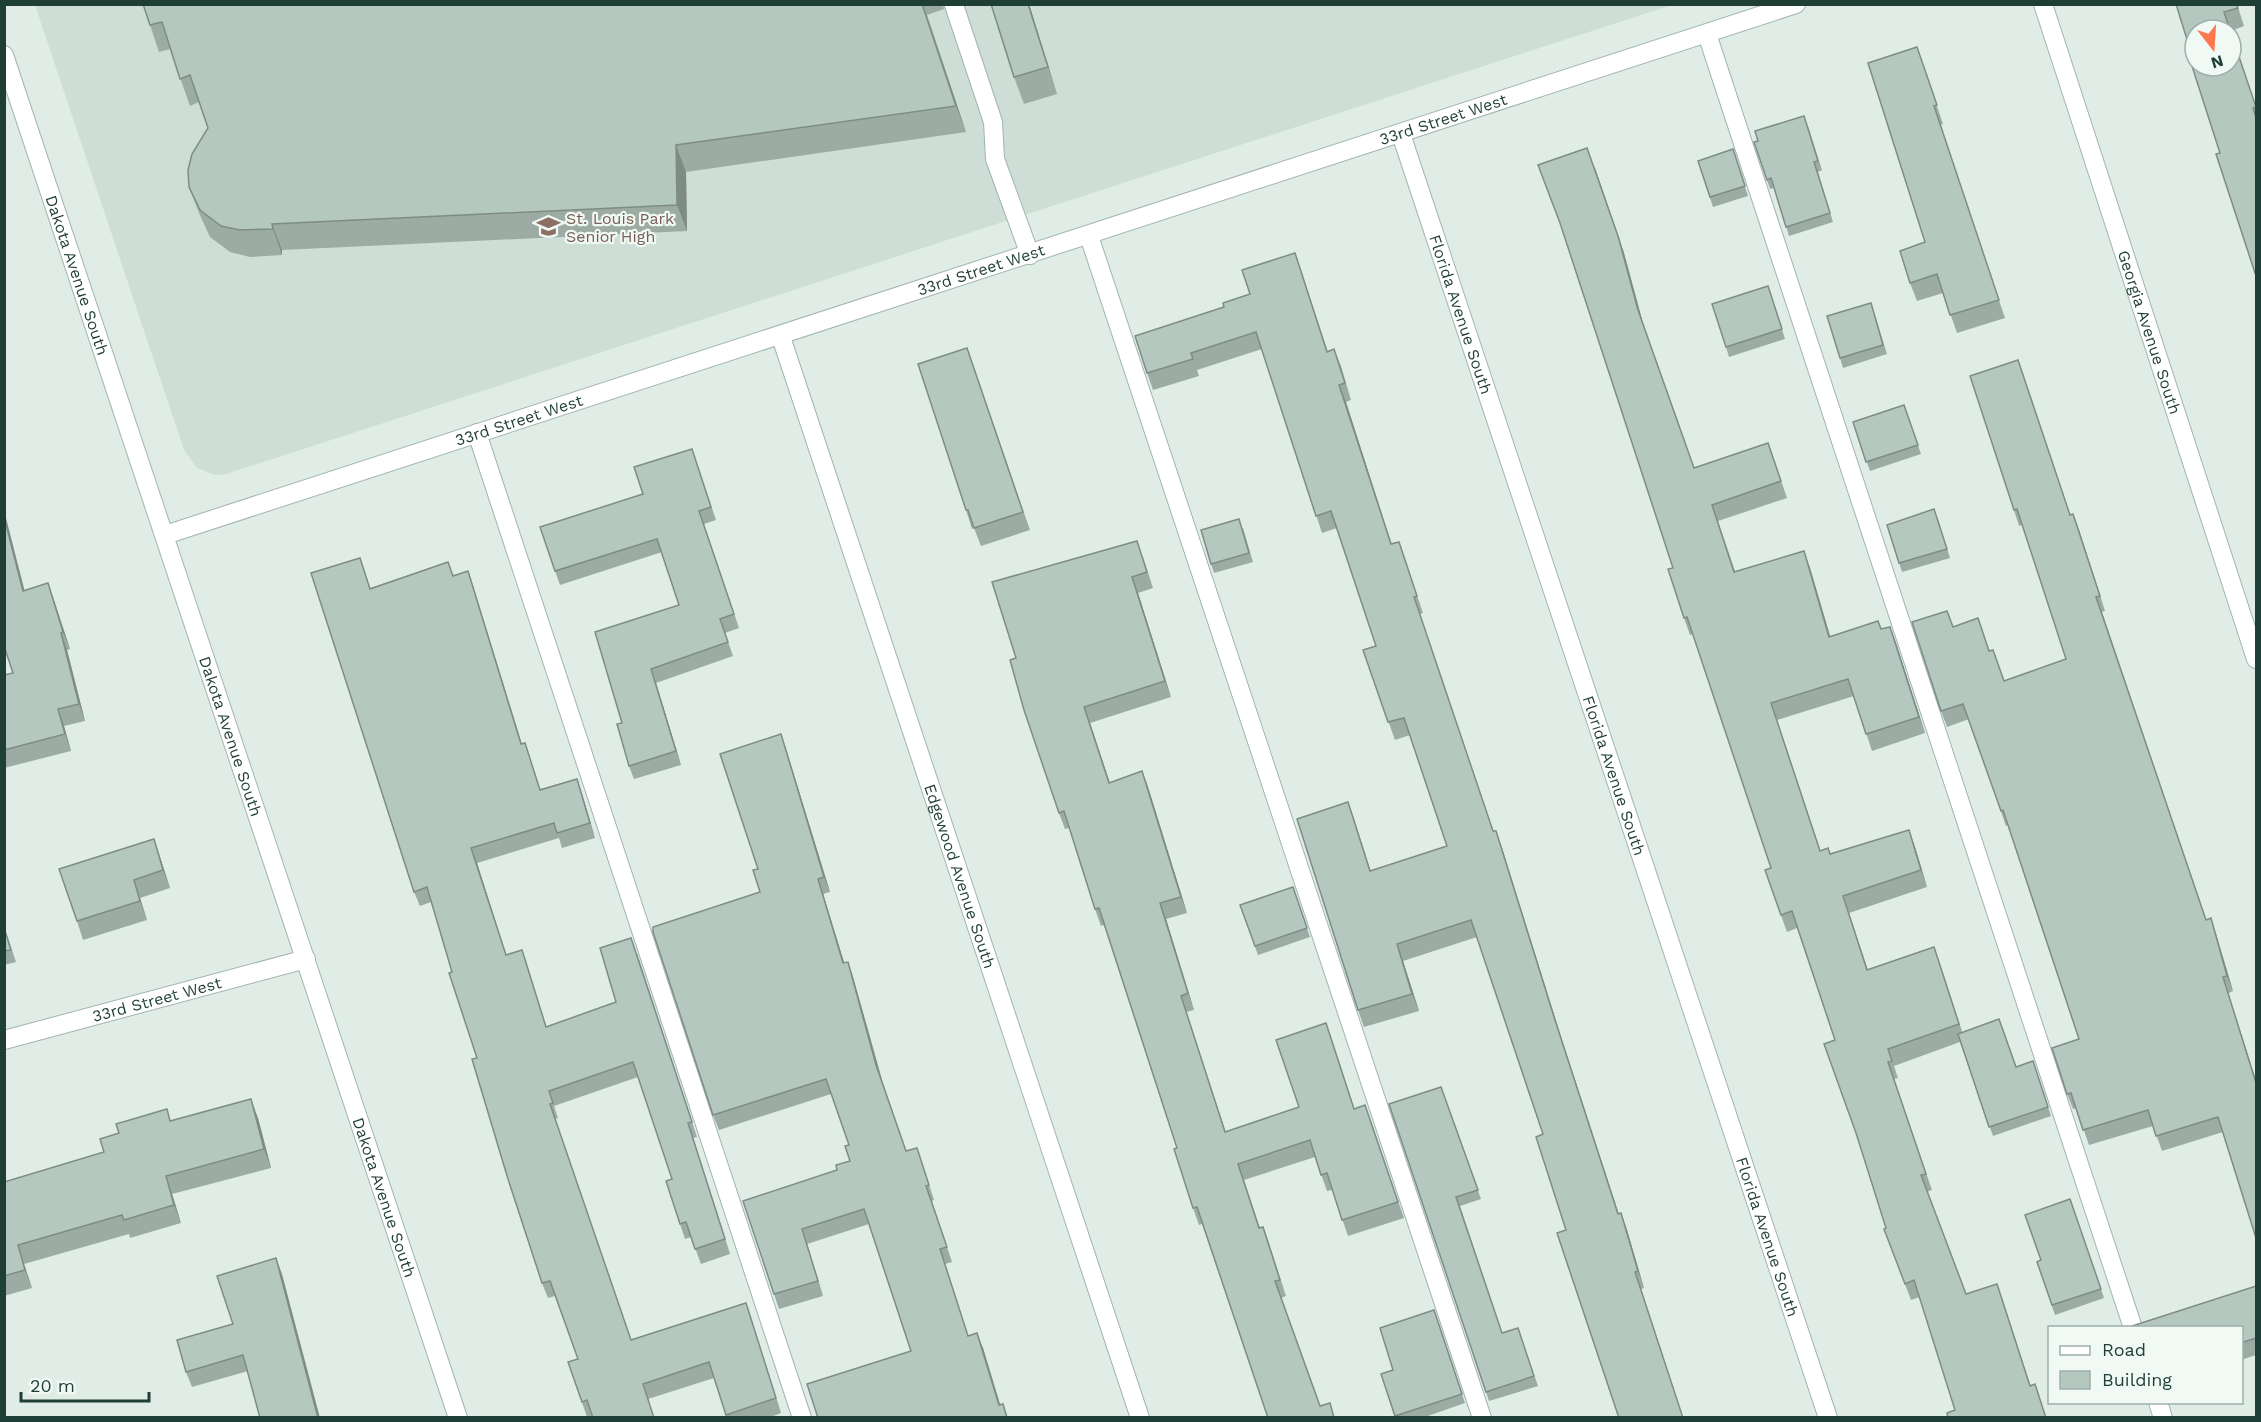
<svg xmlns="http://www.w3.org/2000/svg" width="2261" height="1422" viewBox="0 0 2261 1422" font-family="'Work Sans',sans-serif">
	<style>
		.built { fill: #ceddd6 }
		.lines { fill: none; stroke-linecap: round; stroke-linejoin: round }
		.service-casing { stroke: #a2b5ae; stroke-width: 20 }
		.minor-casing { stroke: #a2b5ae; stroke-width: 20 }
		.tertiary-casing { stroke: #a2b5ae; stroke-width: 20 }
		.service { stroke: #fff; stroke-width: 18 }
		.minor { stroke: #fff; stroke-width: 18 }
		.tertiary { stroke: #fff; stroke-width: 18 }
		.wall { fill: #9caca5 }
		.shaded-wall { fill: #7f8c86 }
		.building { fill: #b5c8c0; stroke: #7f8c86; stroke-width: 1.5 }
		.labels { text-anchor: middle; dominant-baseline: central; stroke-width: 4.5; stroke-linejoin: round; paint-order: stroke }
		.street-label { font-size: 16px; fill: #1f3f36; stroke: #f1f9f5 }
		.education-label { font-size: 16px; fill: #785e54; stroke: #f1f9f5; text-anchor: start }
	</style>
	<rect width="100%" height="100%" fill="#e0ede7"/>
	<polygon class="built" points="35,5 1672,5 226,474 215,475 197,468 184,450"/>
	<g class="lines">
		<defs>
			<g id="service">
				<polyline points="954,5 993,122 995,159 1030,255"/>
				<polyline points="1707,34 2133,1328"/>
				<polyline points="1089,236 1482,1418"/>
				<polyline points="477,433 802,1418"/>
				<polyline points="2158,1402 2163,1418"/>
			</g>
			<g id="minor">
				<path id="s1" d="M2043 4 2256 659"/>
				<path id="s2" d="M1401 134 1828 1418"/>
				<path id="s3" d="M781 337 1140 1418"/>
				<path id="s4" d="M4 1040 306 959"/>
			</g>
			<g id="tertiary">
				<path id="s5" d="M4 55 458 1418"/>
				<path id="s6" d="M165 535 1796 4"/>
			</g>
		</defs>
		<use href="#service" class="service-casing"/>
		<use href="#minor" class="minor-casing"/>
		<use href="#tertiary" class="tertiary-casing"/>
		<use href="#service" class="service"/>
		<use href="#minor" class="minor"/>
		<use href="#tertiary" class="tertiary"/>
	</g>
	<g class="wall">
		<polygon points="143,4 943,4 944,9 927,15 966,132 686,172 687,231 282,250 282,255 250,257 230,252 210,237 199,213 189,187 208,128 199,102 190,106 170,49 159,52"/>
		<polygon points="991,4 1029,4 1057,94 1024,104 1014,77"/>
		<polygon points="2176,4 2237,4 2244,26 2231,31 2195,30 2256,107 2256,276 2193,59"/>
		<polygon points="1917,47 1943,124 1940,125 2005,318 1957,333 1943,293 1917,301 1910,283 1925,242"/>
		<polygon points="1808,126 1822,170 1818,172 1833,222 1789,236 1774,188 1770,189 1754,142"/>
		<polygon points="1733,149 1748,196 1713,207 1698,161"/>
		<polygon points="1594,165 1624,253 1644,327 1694,468 1774,460 1787,498 1718,521 1735,571 1810,568 1830,636 1881,629 1890,627 1896,643 1925,733 1872,751 1854,696 1777,720 1820,850 1830,854 1909,830 1915,847 1927,887 1849,913 1868,970 1934,947 1962,1032 2016,1067 2033,1061 2051,1116 1993,1136 1960,1042 1894,1066 1898,1078 1894,1079 1932,1190 1927,1192 1966,1294 2003,1301 1955,1410 1920,1297 1911,1300 1884,1229 1886,1228 1835,1040 1797,928 1787,932 1765,870 1771,868 1693,634 1690,635 1684,618"/>
		<polygon points="1295,253 1328,352 1334,349 1341,366 1351,400 1346,402 1391,544 1405,559 1423,613 1420,614 1493,831 1502,848 1561,1037 1619,1214 1621,1213 1627,1230 1644,1288 1641,1289 1566,1230 1543,1134 1477,937 1403,961 1419,1011 1364,1027 1358,1010 1348,802 1370,871 1447,846 1410,735 1395,740 1363,650 1376,646 1337,528 1322,533 1262,349 1197,370 1199,376 1153,390 1147,373 1224,307 1250,294"/>
		<polygon points="1771,295 1785,339 1729,357 1726,347"/>
		<polygon points="1874,312 1887,354 1843,368 1840,358"/>
		<polygon points="967,348 1030,530 981,546 974,528 972,529 966,510"/>
		<polygon points="1970,376 2071,515 2079,530 2105,611 2102,612 2206,920 2216,934 2233,991 2229,993 2223,1132 2162,1151 2153,1126 2089,1145 2076,1108 2073,1109 2067,1094 2079,1039 2008,825 2006,826 1969,719 1947,727 1941,711 1953,627 1989,651 2004,681 2066,659 2022,525 2019,526 2014,510"/>
		<polygon points="1904,405 1921,454 1870,471 1853,422"/>
		<polygon points="692,449 716,520 704,524 739,628 725,633 733,656 656,683 681,765 634,779 629,766 622,723 679,605 662,552 560,585 555,571 643,494"/>
		<polygon points="1938,519 1950,558 1902,572 1899,563"/>
		<polygon points="1243,528 1253,562 1214,573 1211,564"/>
		<polygon points="1143,557 1153,588 1138,593 1171,697 1090,723 1110,783 1142,771 1148,787 1187,913 1166,919 1194,1010 1186,1012 1225,1132 1299,1107 1332,1040 1354,1108 1371,1121 1404,1218 1348,1236 1332,1190 1327,1191 1315,1157 1244,1180 1260,1228 1263,1227 1269,1243 1286,1296 1281,1298 1320,1406 1330,1403 1335,1418 1268,1418 1202,1224 1199,1225 1193,1208 1177,1148 1104,925 1101,926 1095,909 1069,828 1065,829 1059,813 1016,658"/>
		<polygon points="360,558 370,588 448,562 453,576 473,586 522,744 530,758 540,789 577,779 582,794 595,838 562,848 559,838 477,863 506,955 527,965 546,1027 616,1002 637,953 697,1137 693,1138 730,1254 701,1264 691,1237 685,1239 680,1224 672,1179 638,1077 554,1106 558,1118 555,1119 631,1340 751,1318 781,1413 768,1418 727,1418 714,1378 648,1399 587,1417 568,1362 578,1359 555,1296 548,1298 542,1283 452,972 431,902 420,906 414,892"/>
		<polygon points="48,583 70,649 67,650 85,721 64,726 71,751 4,768 4,675 13,673 25,590"/>
		<polygon points="786,749 830,892 823,894 844,963 848,962 853,977 882,1080 906,1151 922,1163 934,1200 932,1201 952,1262 945,1264 968,1336 983,1348 1000,1404 1003,1404 1008,1418 818,1418 911,1351 869,1224 807,1244 823,1296 779,1309 743,1201 837,1170 850,1161 849,1145 831,1094 719,1130 713,1115 760,892 758,869"/>
		<polygon points="154,839 170,888 140,898 147,920 83,940 77,921"/>
		<polygon points="1293,887 1310,937 1258,955 1240,905"/>
		<polygon points="4,926 16,962 4,965"/>
		<polygon points="1441,1087 1481,1199 1460,1206 1502,1333 1518,1328 1538,1386 1489,1401 1389,1104"/>
		<polygon points="258,1118 271,1168 172,1194 181,1223 130,1238 129,1234 24,1264 32,1288 4,1296 4,1182 104,1152 171,1121"/>
		<polygon points="2070,1199 2104,1298 2055,1315 2037,1262 2041,1260"/>
		<polygon points="282,1274 248,1371 192,1387 186,1372"/>
		<polygon points="2256,1286 2256,1355 2241,1360 2241,1328"/>
		<polygon points="1434,1310 1465,1403 1422,1418 1395,1418 1381,1374 1393,1370"/>
	</g>
	<g class="shaded-wall">
		<polygon points="923,4 966,132 956,106"/>
		<polygon points="1028,4 1029,4 1057,94 1048,67"/>
		<polygon points="676,145 686,172 687,231 677,205"/>
		<polygon points="1594,165 1624,253 1644,327 1638,310"/>
		<polygon points="272,224 282,250 282,255 273,229"/>
		<polygon points="1295,253 1301,270 1333,369 1327,352"/>
		<polygon points="1339,385 1346,402 1397,561 1391,544"/>
		<polygon points="4,510 29,608 23,591 4,517"/>
		<polygon points="2073,514 2079,530 2105,611 2100,596"/>
		<polygon points="1804,551 1810,568 1835,653 1829,637"/>
		<polygon points="468,571 473,586 526,759 521,744"/>
		<polygon points="1132,577 1138,593 1171,697 1165,681"/>
		<polygon points="48,583 54,600 70,649 63,632"/>
		<polygon points="1890,627 1896,643 1925,733 1919,717"/>
		<polygon points="61,633 67,650 85,721 79,704"/>
		<polygon points="651,669 656,683 681,765 676,751"/>
		<polygon points="1084,707 1090,723 1115,799 1109,783"/>
		<polygon points="58,709 64,726 71,751 65,734"/>
		<polygon points="781,734 786,749 830,892 824,877"/>
		<polygon points="1142,771 1148,787 1187,913 1181,897"/>
		<polygon points="577,779 582,794 595,838 590,823"/>
		<polygon points="1348,802 1354,819 1376,888 1370,871"/>
		<polygon points="1909,830 1915,847 1927,887 1921,870"/>
		<polygon points="1496,831 1502,848 1561,1037 1624,1231 1555,1020"/>
		<polygon points="154,839 160,857 170,888 163,870"/>
		<polygon points="471,848 477,863 511,970 506,955"/>
		<polygon points="818,879 823,894 849,978 843,963"/>
		<polygon points="134,880 140,898 147,920 140,901"/>
		<polygon points="1160,903 1166,919 1194,1010 1188,993"/>
		<polygon points="2211,918 2216,934 2233,991 2227,976"/>
		<polygon points="1397,944 1403,961 1419,1011 1412,994"/>
		<polygon points="1934,947 1940,964 1965,1041 1959,1024"/>
		<polygon points="522,950 527,965 551,1042 546,1027"/>
		<polygon points="848,962 853,977 882,1080 876,1065"/>
		<polygon points="2223,977 2256,1080 2256,1083"/>
		<polygon points="1181,996 1186,1012 1231,1148 1225,1132"/>
		<polygon points="251,1099 258,1118 271,1168 264,1149"/>
		<polygon points="688,1123 693,1138 730,1254 725,1239"/>
		<polygon points="166,1176 172,1194 181,1223 174,1205"/>
		<polygon points="1621,1213 1627,1230 1644,1288 1638,1271"/>
		<polygon points="802,1229 807,1244 823,1296 818,1281"/>
		<polygon points="18,1245 24,1264 32,1288 25,1270"/>
		<polygon points="276,1258 282,1274 320,1418 318,1418"/>
		<polygon points="1635,1272 1641,1289 1683,1418"/>
		<polygon points="1997,1284 2003,1301 2036,1403 2030,1386"/>
		<polygon points="746,1303 751,1318 781,1413 776,1398"/>
		<polygon points="977,1333 983,1348 1004,1418 999,1405"/>
	</g>
	<g class="building">
		<polygon points="143,4 922,4 956,106 676,145 677,205 272,224 273,229 240,230 221,226 200,210 189,187 188,170 192,154 208,128 190,75 180,79 162,22 150,25"/>
		<polygon points="991,4 1028,4 1048,67 1014,77"/>
		<polygon points="2176,4 2236,4 2238,8 2224,12 2230,30 2195,30 2195,66 2231,66 2231,33 2256,107 2253,108 2256,118 2256,276 2216,154 2220,153 2190,60 2193,59"/>
		<polygon points="1917,47 1937,105 1934,106 1999,300 1950,315 1937,274 1910,283 1900,251 1925,242 1868,63"/>
		<polygon points="1804,116 1818,161 1814,162 1830,213 1786,227 1771,178 1767,180 1754,142 1758,141 1755,131"/>
		<polygon points="1587,148 1618,236 1638,310 1694,468 1768,443 1781,481 1712,505 1734,572 1804,551 1829,637 1878,621 1881,629 1890,627 1919,717 1866,734 1848,679 1771,703 1820,851 1828,848 1830,854 1909,830 1921,870 1843,896 1867,970 1934,947 1959,1024 1888,1049 1892,1061 1888,1062 1926,1174 1921,1175 1966,1294 1997,1284 2030,1386 2035,1384 2046,1418 1948,1418 1947,1413 1955,1410 1914,1280 1905,1284 1884,1229 1886,1228 1856,1133 1824,1044 1835,1040 1792,911 1781,915 1765,870 1771,868 1687,617 1684,618 1668,569 1673,568 1560,223 1538,165"/>
		<polygon points="1733,149 1745,186 1710,197 1698,161"/>
		<polygon points="1295,253 1327,352 1334,349 1345,383 1339,385 1391,544 1399,542 1417,596 1414,597 1493,831 1496,831 1555,1020 1618,1214 1621,1213 1638,1271 1635,1272 1683,1418 1619,1418 1557,1233 1566,1230 1536,1137 1543,1134 1471,920 1397,944 1412,994 1358,1010 1297,819 1348,802 1370,871 1447,846 1404,718 1388,722 1363,650 1376,646 1331,511 1316,516 1256,332 1191,353 1193,359 1147,373 1135,336 1224,307 1223,303 1250,294 1242,270"/>
		<polygon points="1768,286 1782,329 1726,347 1712,304"/>
		<polygon points="1871,303 1883,345 1840,358 1827,316"/>
		<polygon points="967,348 1023,512 974,528 968,510 966,510 918,364"/>
		<polygon points="2018,360 2070,515 2073,514 2100,596 2096,597 2206,920 2211,918 2227,976 2223,977 2256,1083 2256,1238 2218,1117 2156,1136 2148,1110 2083,1130 2071,1093 2067,1094 2052,1048 2079,1039 2003,810 2001,811 1963,704 1941,711 1912,622 1947,611 1953,627 1978,618 1989,651 1993,650 2004,681 2066,659 2017,509 2014,510 1970,376"/>
		<polygon points="1904,405 1918,445 1866,462 1853,422"/>
		<polygon points="692,449 711,507 699,511 734,614 720,619 728,642 651,669 676,751 629,766 617,724 622,723 595,632 679,605 657,539 555,571 540,527 643,494 634,467"/>
		<polygon points="1934,509 1947,549 1899,563 1887,525"/>
		<polygon points="4,517 23,591 48,583 63,632 61,633 79,704 58,709 65,734 4,750 4,675 13,673 4,646"/>
		<polygon points="1239,519 1249,553 1211,564 1201,530"/>
		<polygon points="1137,541 1147,572 1132,577 1165,681 1084,707 1109,783 1142,771 1181,897 1160,903 1188,993 1181,996 1225,1132 1299,1107 1276,1040 1326,1023 1354,1109 1365,1105 1398,1202 1342,1220 1327,1173 1321,1175 1310,1140 1238,1164 1259,1228 1263,1227 1280,1280 1275,1281 1320,1406 1330,1403 1334,1418 1268,1418 1197,1207 1193,1208 1174,1149 1177,1148 1099,908 1095,909 1064,811 1059,813 1024,710 1010,660 1016,658 992,582"/>
		<polygon points="360,558 370,589 448,562 453,576 468,571 521,744 525,743 540,790 577,779 590,823 557,833 554,823 471,848 506,955 522,950 546,1027 616,1002 600,948 631,938 692,1122 688,1123 725,1239 695,1249 686,1222 680,1224 666,1181 672,1179 633,1062 549,1091 553,1103 550,1104 631,1340 746,1303 776,1398 726,1415 709,1362 643,1384 654,1418 593,1418 587,1400 582,1402 568,1362 578,1359 550,1281 542,1283 508,1179 472,1059 477,1058 449,973 452,972 427,887 414,892 311,573"/>
		<polygon points="781,734 824,877 818,879 843,963 848,962 876,1065 906,1151 917,1148 929,1185 926,1186 947,1247 940,1249 968,1336 977,1333 999,1405 1003,1404 1007,1418 818,1418 807,1384 911,1351 864,1209 802,1229 818,1281 774,1294 743,1201 837,1170 836,1165 850,1161 845,1146 849,1145 826,1079 713,1115 653,932 653,927 760,892 753,870 758,869 720,754"/>
		<polygon points="154,839 163,870 134,880 140,901 77,921 59,869"/>
		<polygon points="1293,887 1307,928 1255,946 1240,905"/>
		<polygon points="4,928 11,950 4,951"/>
		<polygon points="1999,1019 2016,1067 2033,1061 2048,1107 1989,1127 1958,1034"/>
		<polygon points="1441,1087 1478,1190 1456,1197 1502,1333 1518,1328 1534,1376 1486,1392 1389,1104"/>
		<polygon points="251,1099 264,1149 166,1176 174,1205 124,1220 122,1215 18,1245 25,1270 4,1276 4,1182 104,1152 100,1139 119,1133 116,1124 167,1109 170,1121"/>
		<polygon points="2070,1199 2101,1289 2052,1305 2037,1262 2041,1260 2025,1215"/>
		<polygon points="276,1258 318,1418 260,1418 243,1355 186,1372 177,1340 233,1324 217,1276"/>
		<polygon points="2256,1286 2256,1338 2241,1343 2241,1328 2126,1328"/>
		<polygon points="1434,1310 1462,1394 1395,1416 1381,1374 1393,1370 1380,1328"/>
	</g>
	<defs>
		<symbol id="school-bare" viewBox="-9 -9 18 18"><path d="M0-5L7-2L0 1L-7-2ZM-4 1L0 2.5L4 1V4Q0 6-4 4Z" fill="#8d6e63" stroke="#f1f9f5" stroke-width="2.5" paint-order="stroke"/></symbol>
	</defs>
	<g fill-rule="evenodd">
		<use href="#school-bare" x="532" y="210" width="33" height="33"/>
	</g>
	<g class="labels">
		<g class="street-label">
			<text stroke="none"><textPath href="#s6" startOffset="1344">33rd Street West</textPath></text>
			<text stroke="none"><textPath href="#s6" startOffset="858">33rd Street West</textPath></text>
			<text stroke="none"><textPath href="#s5" startOffset="232">Dakota Avenue South</textPath></text>
			<text stroke="none"><textPath href="#s2" startOffset="190">Florida Avenue South</textPath></text>
			<text stroke="none"><textPath href="#s1" startOffset="345">Georgia Avenue South</textPath></text>
			<text stroke="none"><textPath href="#s6" startOffset="372">33rd Street West</textPath></text>
			<text stroke="none"><textPath href="#s5" startOffset="718">Dakota Avenue South</textPath></text>
			<text stroke="none"><textPath href="#s2" startOffset="676">Florida Avenue South</textPath></text>
			<text stroke="none"><textPath href="#s3" startOffset="568">Edgewood Avenue South</textPath></text>
			<text stroke="none"><textPath href="#s4" startOffset="158">33rd Street West</textPath></text>
			<text stroke="none"><textPath href="#s5" startOffset="1204">Dakota Avenue South</textPath></text>
			<text stroke="none"><textPath href="#s2" startOffset="1162">Florida Avenue South</textPath></text>
		</g>
		<g class="education-label">
			<text x="566" y="218">St. Louis Park<tspan x="566" dy="18">Senior High</tspan></text>
		</g>
	</g>
	<rect width="2261" height="1422" fill="none" stroke="#1f3f36" stroke-width="12"/>
	<rect x="2048" y="1326" width="195" height="78" fill="#f1f9f5" stroke="#9dafa9" stroke-width="1.5"/>
	<rect x="2060" y="1346" width="30" height="9" fill="#ffffff" stroke="#9dafa9" stroke-width="1.5"/>
	<text x="2102" y="1356" font-size="18" fill="#1f3f36">Road</text>
	<rect x="2060" y="1371" width="30" height="18" fill="#b5c8c0" stroke="#9dafa9" stroke-width="1.5"/>
	<text x="2102" y="1386" font-size="18" fill="#1f3f36">Building</text>
	<g transform="translate(2213 48) rotate(163)"><circle r="28" fill="#f1f9f5" stroke="#9dafa9" stroke-width="1.5"/>
	<path d="M0-4.5L10 22L0 15L-10 22Z" fill="#ff774c"/>
	<text y="-9" font-size="16" font-weight="bold" text-anchor="middle" fill="#1f3f36">N</text>
	</g>
	<path d="M21 1392v9h128v-9" fill="none" stroke="#1f3f36" stroke-width="3"/>
	<text x="30" y="1392" font-size="18" fill="#1f3f36" stroke="#f1f9f5" stroke-width="4.5" paint-order="stroke">20 m</text>
</svg>
